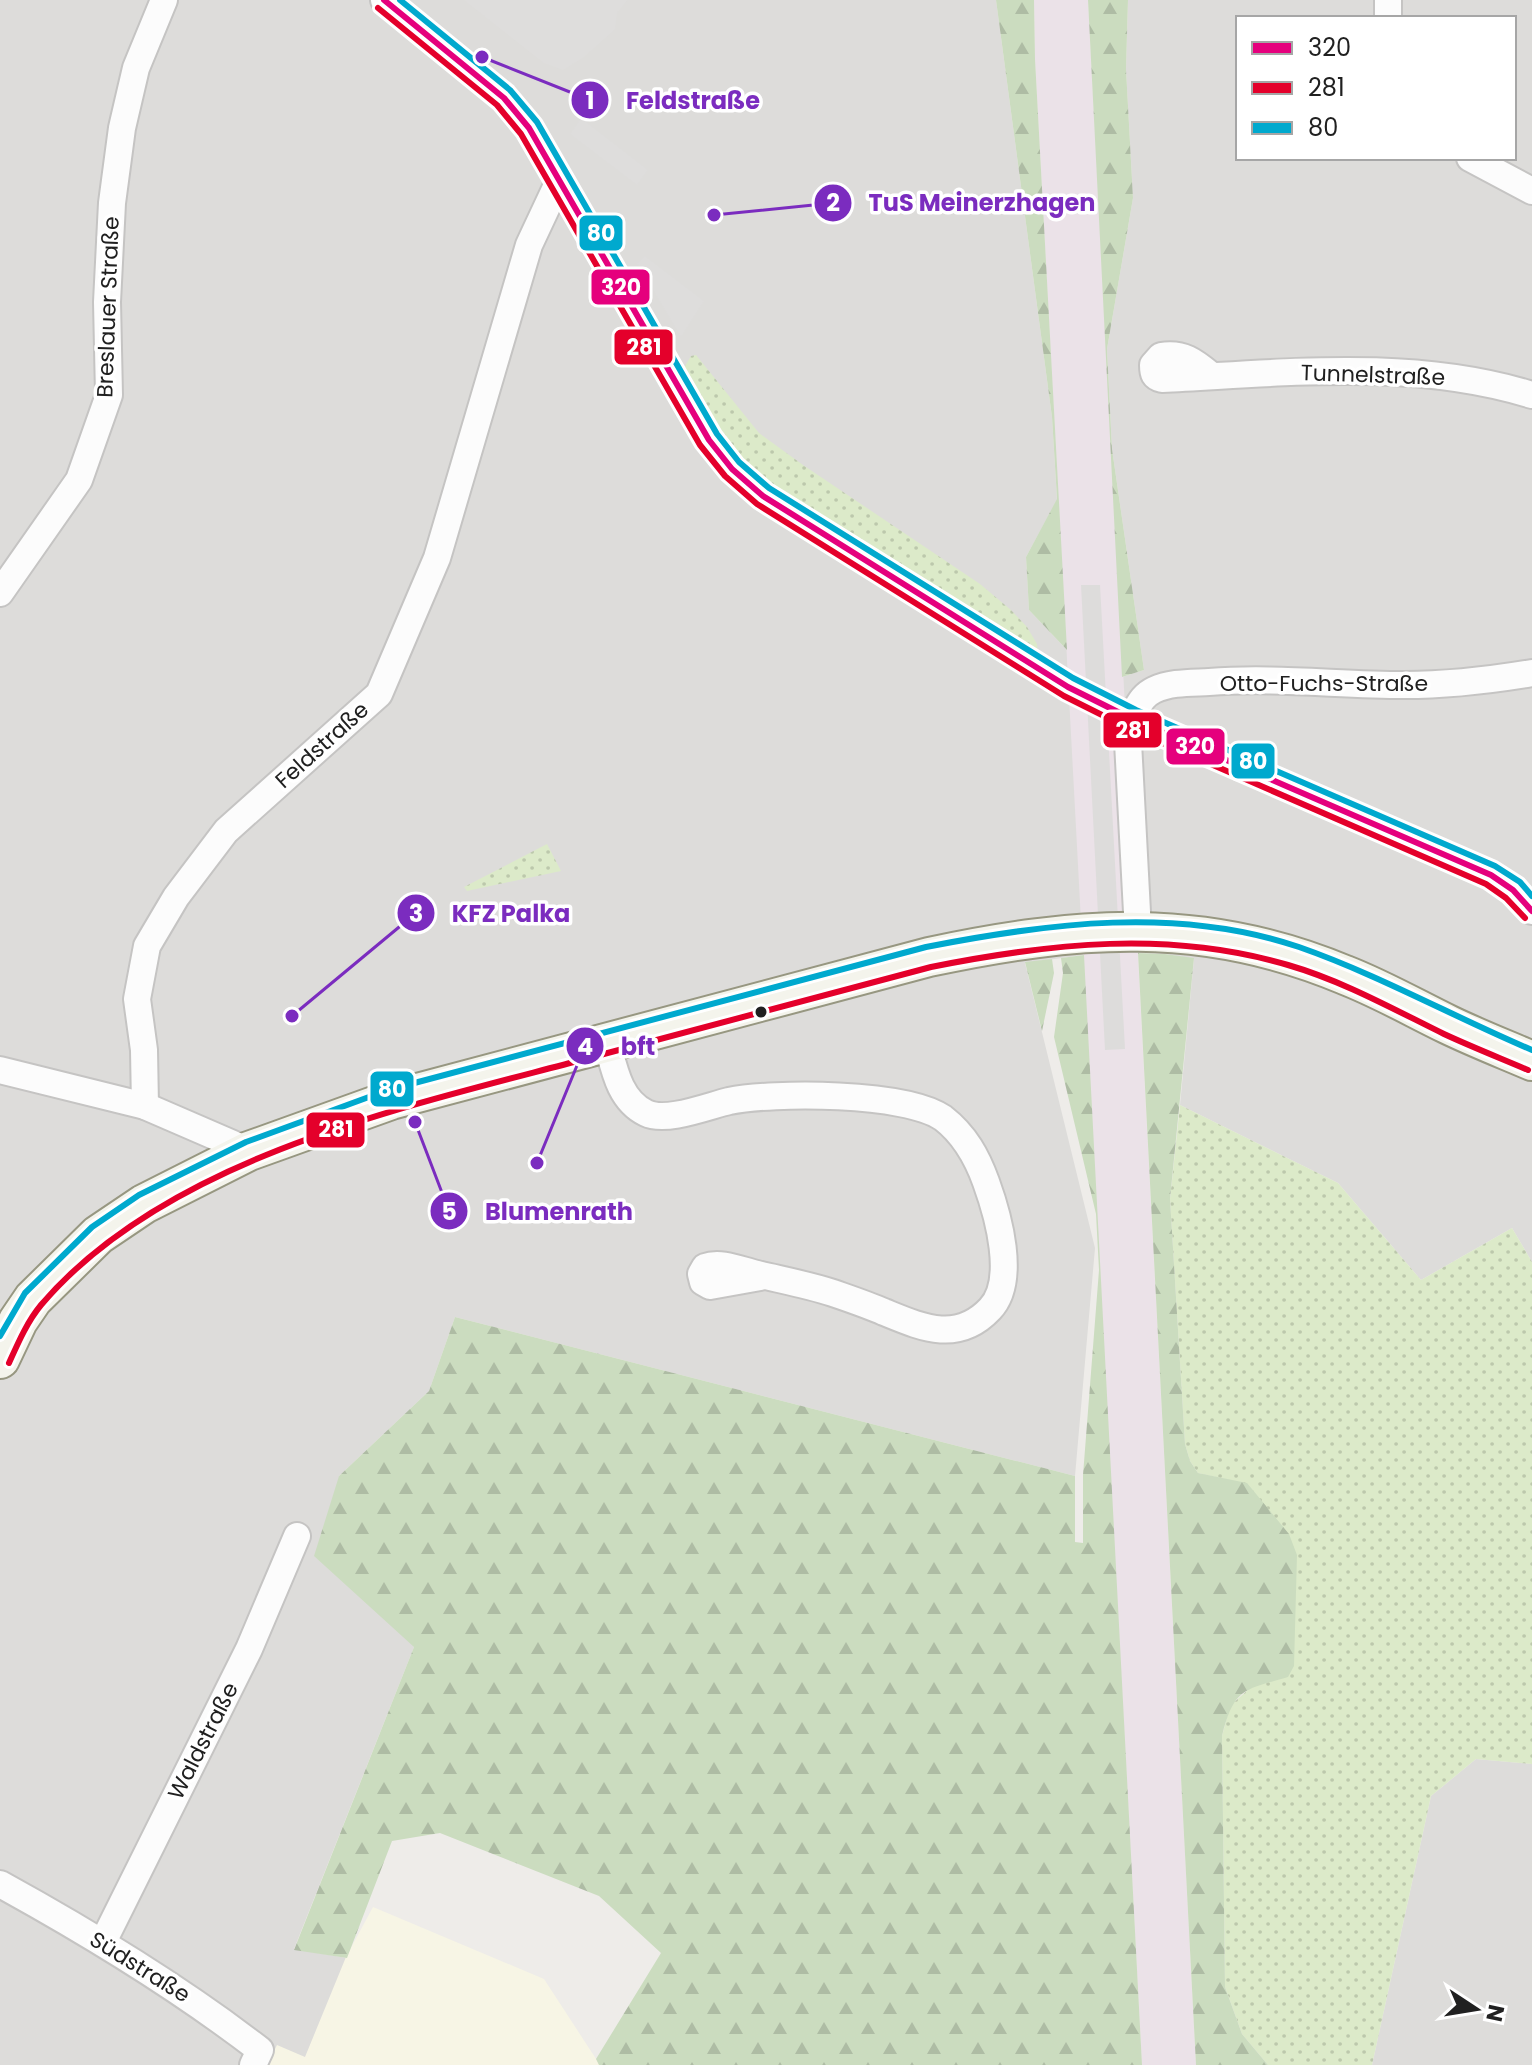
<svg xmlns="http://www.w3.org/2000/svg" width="1532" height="2065" viewBox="0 0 1532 2065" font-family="Poppins,sans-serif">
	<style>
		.residential { fill: #dddcda; fill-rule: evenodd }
		.industrial { fill: #ebe2e8 }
		.education { fill: #f7f5e5 }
		.grass { fill: url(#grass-dots) }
		.forest { fill: url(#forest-firs) }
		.parking { fill: #dedddc }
		.pier { fill: #dddcdb }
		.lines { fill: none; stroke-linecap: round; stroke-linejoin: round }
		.minor-casing { stroke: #c5c4c3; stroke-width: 30 }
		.secondary-casing { stroke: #979781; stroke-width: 42 }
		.minor { stroke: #fcfcfc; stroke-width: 26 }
		.secondary { stroke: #f4f4ec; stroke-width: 38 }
		.bus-1-casing { stroke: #fff; stroke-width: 12 }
		.bus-2-casing { stroke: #fff; stroke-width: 12 }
		.bus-3-casing { stroke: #fff; stroke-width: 12 }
		.bus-1 { stroke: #e5007d; stroke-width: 6 }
		.bus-2 { stroke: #e4002b; stroke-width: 6 }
		.bus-3 { stroke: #00a9ce; stroke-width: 6 }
		.bus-dot { fill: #202020; stroke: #fff; stroke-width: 3 }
		.labels { text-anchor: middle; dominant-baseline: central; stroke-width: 7; stroke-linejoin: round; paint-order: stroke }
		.street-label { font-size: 22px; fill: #202020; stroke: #fff }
		.leader { fill: none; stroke: #7b2cbf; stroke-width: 3 }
		.callout-dot { fill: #7b2cbf; stroke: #fff; stroke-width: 3 }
		.mark-label { font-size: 24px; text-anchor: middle; font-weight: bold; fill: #fff }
		.callout-label { font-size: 24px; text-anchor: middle; font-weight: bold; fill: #7b2cbf; stroke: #fff; stroke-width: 7; stroke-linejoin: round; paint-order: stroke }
		.line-badge { stroke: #fff; stroke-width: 3 }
		.badge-label { font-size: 22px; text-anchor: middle; font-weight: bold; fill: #fff }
	</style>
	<defs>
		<pattern id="grass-dots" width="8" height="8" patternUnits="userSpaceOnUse" patternTransform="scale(2)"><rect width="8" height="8" fill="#dceac9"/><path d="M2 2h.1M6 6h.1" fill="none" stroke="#bcc8ac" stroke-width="1.8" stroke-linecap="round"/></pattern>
		<pattern id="forest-firs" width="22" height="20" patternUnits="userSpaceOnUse" patternTransform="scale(2)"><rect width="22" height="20" fill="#cbdcbf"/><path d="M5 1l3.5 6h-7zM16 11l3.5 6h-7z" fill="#aebca4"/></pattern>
	</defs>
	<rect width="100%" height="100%" fill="#eeece9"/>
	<g class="residential">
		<polygon points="0,0 996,0 1052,417 1057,500 1026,557 1029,610 1067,650 1084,955 1025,963 1095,1248 1075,1476 455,1317 429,1391 339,1476 414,1647 294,1949 347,1958 305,2058 267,2065 0,2065"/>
		<path d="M1128 0H1532V1262L1512 1228 1421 1280 1338 1183 1180 1105 1194 959 1165 954 1138 953 1122 677 1144 670 1112 449 1107 349 1133 198 1126 69ZM1238 18H1514V158H1238Z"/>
		<polygon points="1476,1759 1532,1764 1532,2065 1372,2065 1431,1796"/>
	</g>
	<polygon class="industrial" points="1034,0 1088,0 1196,2065 1142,2065 1035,59"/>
	<polygon class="education" points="373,1907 544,1979 600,2065 267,2065 277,2045 305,2057 346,1957"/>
	<g class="grass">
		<polygon points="696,355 759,433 803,465 980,584 1011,610 1027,627 1037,644 1038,657 769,486 740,463 713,427 681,373 691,356"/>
		<polygon points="547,844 561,871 467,891 464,887"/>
		<polygon points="1180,1105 1338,1183 1421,1280 1512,1228 1532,1262 1532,1764 1476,1759 1431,1796 1372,2065 1268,2065 1242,2034 1225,1987 1222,1736 1230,1706 1251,1687 1247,1484 1198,1473 1190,1461 1185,1444 1170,1199"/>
	</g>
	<g class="forest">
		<polygon points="996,0 1034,0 1035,59 1067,650 1029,610 1026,557 1057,499 1052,417"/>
		<polygon points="1088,0 1128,0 1126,69 1133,198 1107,349 1112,449 1144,670 1122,677"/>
		<path d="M1138 953 1165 954 1194 958 1170 1199 1185 1444 1190 1461 1198 1473 1247 1483 1289 1534 1297 1555 1294 1666 1288 1677C1244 1690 1234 1688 1222 1736L1225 1987 1242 2034 1268 2065H1196Z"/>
		<polygon points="1084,955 1142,2065 599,2065 596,2059 661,1953 599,1896 440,1833 392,1841 347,1958 294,1950 414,1647 314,1556 339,1476 429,1391 455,1317 1075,1476 1075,1542 1083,1543 1083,1475 1099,1270 1096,1214 1054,1037 1063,973 1061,958"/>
		<polygon points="1052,959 1054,973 1042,1031 1025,962"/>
	</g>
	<g class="parking">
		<polygon points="464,0 627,0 617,13 615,29 584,57 563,70 544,63"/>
		<polygon points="581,118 648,170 637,185 570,134"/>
		<polygon points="645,256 704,301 681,337 637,263"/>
	</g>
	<polygon class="pier" points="1081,585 1100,585 1125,1049 1105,1050"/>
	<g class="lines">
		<defs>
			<g id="minor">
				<polyline points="384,0 504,98 529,128 709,440 732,469 763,496 1068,687 1132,719 1491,875 1513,890 1532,911"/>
				<polyline points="1388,18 1388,0"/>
				<polyline points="1470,158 1532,191"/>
				<path d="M1212 376C1196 363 1184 352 1161 356L1153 365C1153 374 1154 377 1162 379 1286 373 1412 358 1532 395"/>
				<polyline points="0,593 79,480 109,395 107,302 112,203 122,128 136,68 164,0"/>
				<path d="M1138 931 1128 742C1131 723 1135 699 1154 690 1171 682 1191 683 1209 682 1274 677 1339 685 1404 685 1447 685 1490 680 1532 673"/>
				<path d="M607 1042C614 1068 619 1100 646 1113 666 1123 708 1106 729 1101 773 1092 906 1092 943 1118 965 1135 977 1157 986 1182 998 1215 1017 1281 990 1309 957 1344 921 1327 884 1312 868 1305 850 1299 833 1293 809 1285 782 1280 757 1274 740 1270 721 1261 705 1267L701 1274 703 1282 710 1286 765 1276"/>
				<polyline points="0,1070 145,1106 249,1151"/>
				<polyline points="145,1106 144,1050 137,999 147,946 176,897 226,831 379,694 437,558 529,245 559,181"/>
				<path d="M0 1884C91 1934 178 1987 260 2050L253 2065"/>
				<polyline points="103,1942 249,1649 297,1536"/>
			</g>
			<path id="secondary" d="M0 1359 18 1321 33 1299 98 1235 144 1204 249 1151 391 1100 929 957C1075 926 1202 915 1345 975 1381 989 1414 1008 1449 1025 1476 1038 1504 1049 1532 1061"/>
		</defs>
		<use href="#minor" class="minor-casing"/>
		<use href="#secondary" class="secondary-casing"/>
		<use href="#minor" class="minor"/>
		<use href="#secondary" class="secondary"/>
		<defs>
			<polyline id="bus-1" points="384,0 504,98 529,128 709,440 732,469 763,496 1068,687 1132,719 1491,875 1513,890 1532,911"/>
			<g id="bus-2">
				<polyline points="378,8 497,105 521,134 700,445 725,476 757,504 1064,696 1128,728 1486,884 1506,898 1525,918"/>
				<path d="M9 1363C18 1343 27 1322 41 1305 167 1157 405 1107 585 1059 701 1028 816 997 931 967 1051 943 1169 930 1288 965 1343 981 1393 1009 1444 1034 1472 1047 1500 1058 1528 1070"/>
			</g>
			<g id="bus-3">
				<polyline points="400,0 510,90 537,122 717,434 739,462 769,488 1073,678 1136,710 1495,866 1520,882 1532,896"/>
				<path d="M0 1336 25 1293 92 1227 139 1195 246 1142 388 1090 926 947C1048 923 1178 906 1299 947 1379 975 1454 1017 1532 1050"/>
			</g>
		</defs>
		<use href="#bus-1" class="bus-1-casing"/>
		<use href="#bus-2" class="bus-2-casing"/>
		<use href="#bus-3" class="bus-3-casing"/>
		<use href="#bus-1" class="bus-1"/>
		<use href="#bus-2" class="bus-2"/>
		<use href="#bus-3" class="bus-3"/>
	</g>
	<circle class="bus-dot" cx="761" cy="1012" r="7"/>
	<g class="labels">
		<g class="street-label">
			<text transform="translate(108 307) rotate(-88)">Breslauer Straße</text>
			<text transform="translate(1373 375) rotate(2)">Tunnelstraße</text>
			<text x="1324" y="683">Otto-Fuchs-Straße</text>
			<text transform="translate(322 745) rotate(-42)">Feldstraße</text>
			<text transform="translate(203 1741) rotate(-63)">Waldstraße</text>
			<text transform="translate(140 1967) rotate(32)">Südstraße</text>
		</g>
	</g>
	<path class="leader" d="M482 57L590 100M714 215L833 203M292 1016L416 913M537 1163L585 1046M415 1122L449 1211"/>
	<g class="callout-dot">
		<circle cx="482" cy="57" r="8"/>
		<circle cx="714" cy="215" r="8"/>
		<circle cx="292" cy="1016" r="8"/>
		<circle cx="537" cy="1163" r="8"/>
		<circle cx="415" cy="1122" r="8"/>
		<circle cx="590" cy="100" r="20"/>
		<circle cx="833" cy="203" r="20"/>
		<circle cx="416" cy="913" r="20"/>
		<circle cx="585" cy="1046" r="20"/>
		<circle cx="449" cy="1211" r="20"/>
	</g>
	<g class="mark-label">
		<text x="590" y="109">1</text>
		<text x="833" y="211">2</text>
		<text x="416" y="922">3</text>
		<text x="585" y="1055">4</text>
		<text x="449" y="1220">5</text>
	</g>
	<g class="callout-label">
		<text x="693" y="109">Feldstraße</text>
		<text x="982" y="211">TuS Meinerzhagen</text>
		<text x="511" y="922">KFZ Palka</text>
		<text x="638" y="1055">bft</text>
		<text x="559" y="1220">Blumenrath</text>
	</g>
	<g class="line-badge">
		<rect x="578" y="214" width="46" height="38" rx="8" fill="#00a9ce"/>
		<rect x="590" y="268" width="61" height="38" rx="8" fill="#e5007d"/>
		<rect x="613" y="328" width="61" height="38" rx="8" fill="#e4002b"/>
		<rect x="1102" y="711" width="61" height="38" rx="8" fill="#e4002b"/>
		<rect x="1165" y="727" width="61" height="39" rx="8" fill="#e5007d"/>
		<rect x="1230" y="742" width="46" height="38" rx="8" fill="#00a9ce"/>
		<rect x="369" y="1070" width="46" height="38" rx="8" fill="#00a9ce"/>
		<rect x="305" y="1111" width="61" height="38" rx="8" fill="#e4002b"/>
	</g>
	<g class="badge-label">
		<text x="601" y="241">80</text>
		<text x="621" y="295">320</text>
		<text x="644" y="355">281</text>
		<text x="1133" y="738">281</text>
		<text x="1195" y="754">320</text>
		<text x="1253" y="769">80</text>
		<text x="392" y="1097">80</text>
		<text x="336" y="1137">281</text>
	</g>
	<rect x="1236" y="16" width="280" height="144" fill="#ffffff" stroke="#a6a6a6" stroke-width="2"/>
	<rect x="1252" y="42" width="40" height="12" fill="#e5007d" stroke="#a6a6a6" stroke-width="2"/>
	<text x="1308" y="56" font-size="24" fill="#202020">320</text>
	<rect x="1252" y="82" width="40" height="12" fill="#e4002b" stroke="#a6a6a6" stroke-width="2"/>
	<text x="1308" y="96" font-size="24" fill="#202020">281</text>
	<rect x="1252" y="122" width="40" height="12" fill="#00a9ce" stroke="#a6a6a6" stroke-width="2"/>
	<text x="1308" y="136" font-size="24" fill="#202020">80</text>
	<g transform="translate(1476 2009) rotate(102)" stroke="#ffffff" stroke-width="6" paint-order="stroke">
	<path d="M0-6L14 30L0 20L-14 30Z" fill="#202020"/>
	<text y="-12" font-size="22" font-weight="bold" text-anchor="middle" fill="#202020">N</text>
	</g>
</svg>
